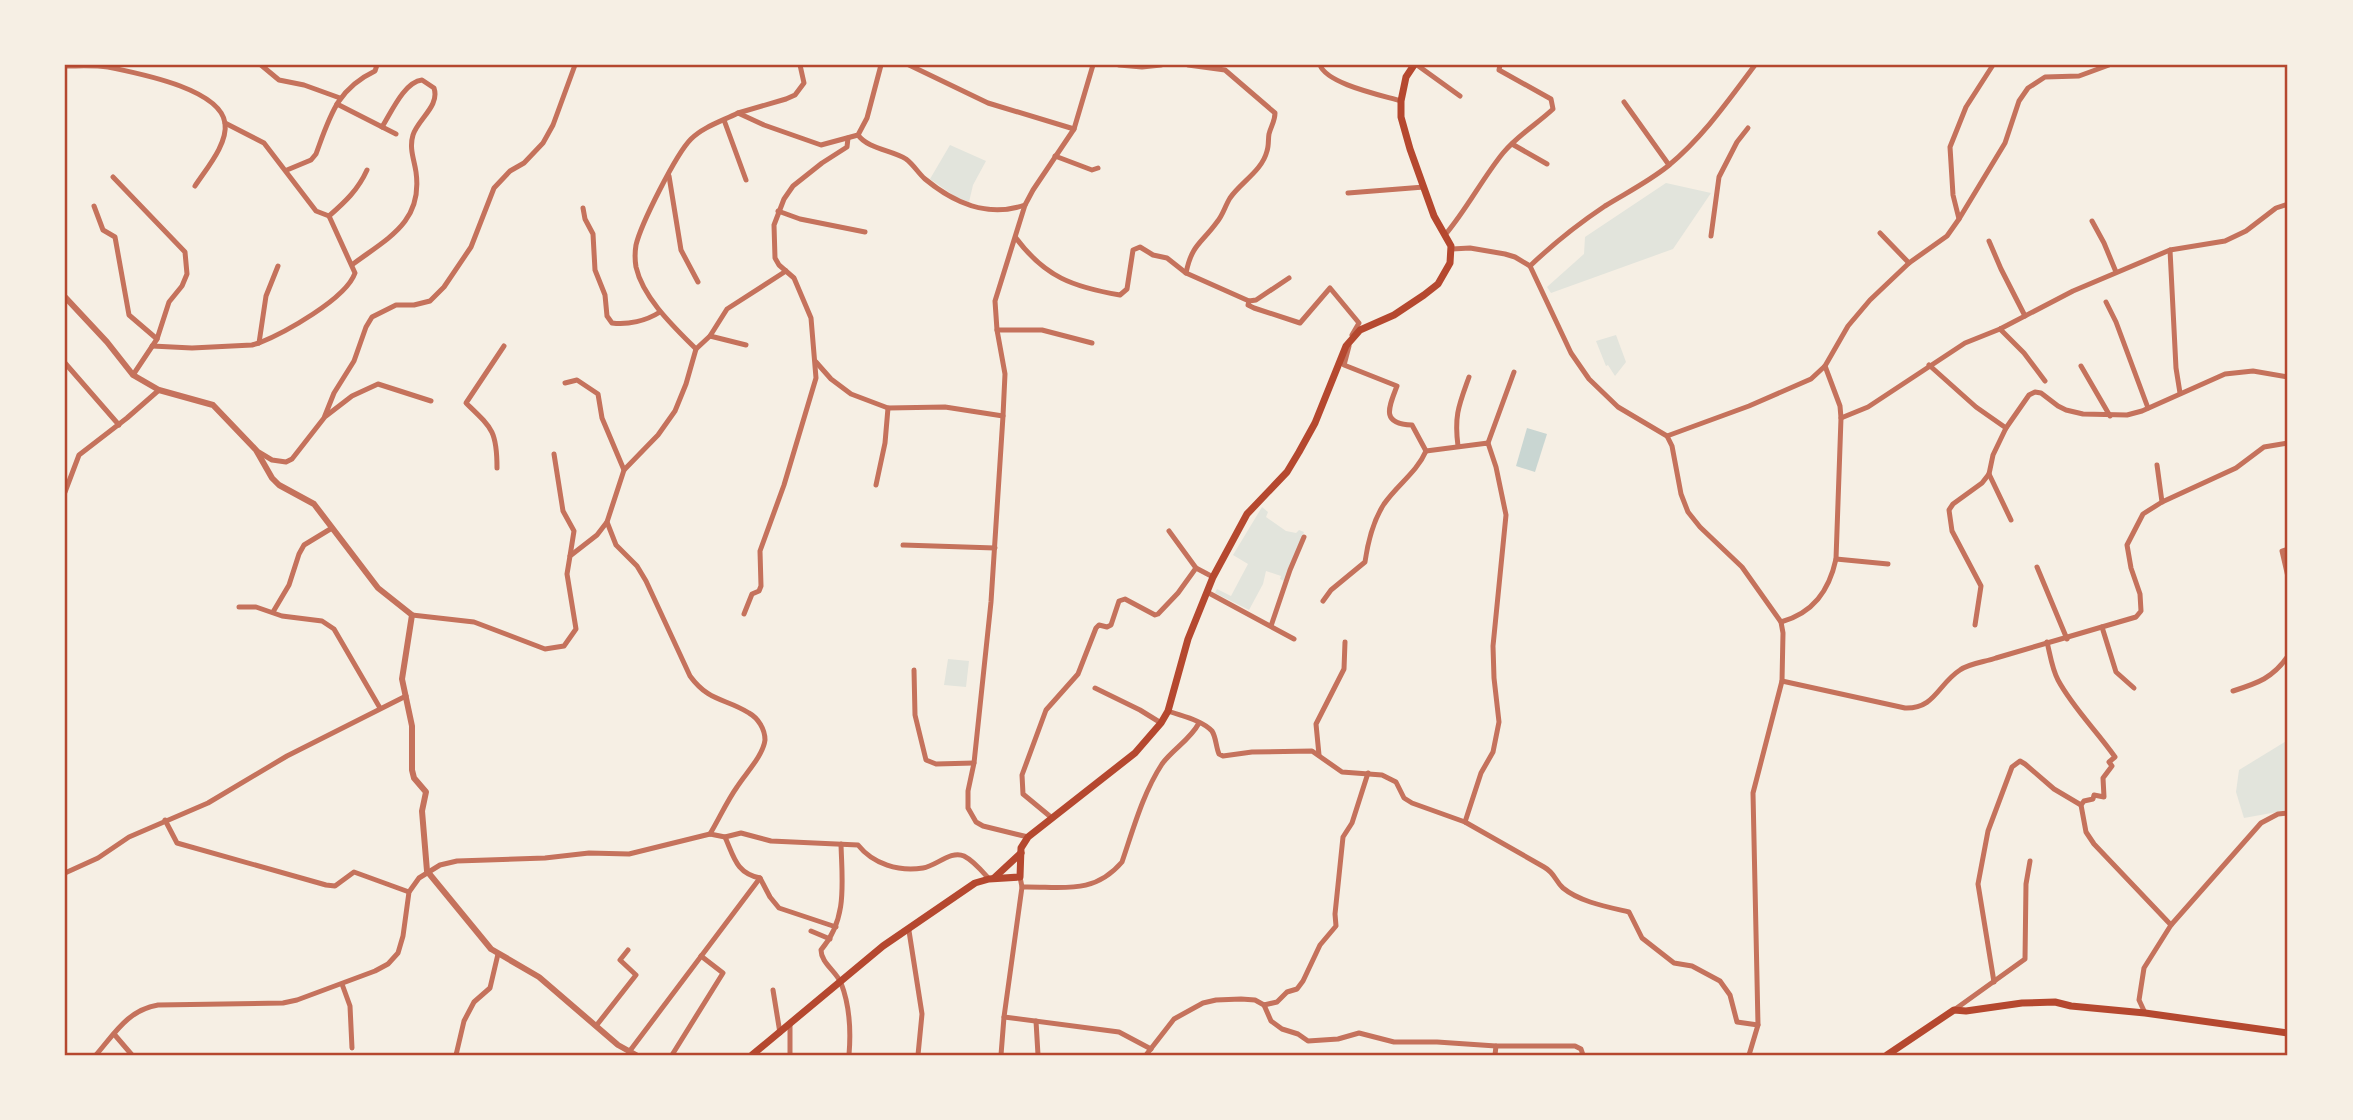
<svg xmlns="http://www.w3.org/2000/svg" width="2353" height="1120" viewBox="0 0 2353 1120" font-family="Overpass,sans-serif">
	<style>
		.green { fill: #e2e4dc }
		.water { fill: #c9d6d2 }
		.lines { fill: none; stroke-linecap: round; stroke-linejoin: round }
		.minor { stroke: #c5725c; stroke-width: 5 }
		.tertiary { stroke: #c5725c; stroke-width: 6 }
		.secondary { stroke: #b5482f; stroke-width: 7 }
		.neatline { fill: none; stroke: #b5482f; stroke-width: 2.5 }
	</style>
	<rect width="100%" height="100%" fill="#f6efe4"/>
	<g class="green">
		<polygon points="950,145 986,161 973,185 969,202 956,197 930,179"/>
		<polygon points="1666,183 1711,193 1673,249 1551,293 1547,287 1584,254 1585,237"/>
		<polygon points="1616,335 1626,362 1615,376 1608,365 1606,366 1596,341"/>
		<polygon points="1262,507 1268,512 1266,517 1286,531 1296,533 1299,530 1304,532 1284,581 1280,579 1281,576 1266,571 1263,584 1249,610 1215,593 1217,589 1231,596 1248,564 1233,555"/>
		<polygon points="948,659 969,661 966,687 944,685"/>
		<polygon points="2288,740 2288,810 2244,818 2236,792 2239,770"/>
	</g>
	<polygon class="water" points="1527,428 1547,434 1535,472 1516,466"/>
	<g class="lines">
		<g class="minor">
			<polyline points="261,65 279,80 304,85 340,98"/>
			<polyline points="909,65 988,103 1074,129"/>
			<polyline points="1119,65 1142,67 1161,65"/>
			<path d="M1320 65C1327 84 1381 95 1401 101"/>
			<polyline points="1417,65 1460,96"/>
			<path d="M65 66C79 66 94 65 108 67 136 73 220 88 225 123 228 144 206 169 195 186"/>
			<polyline points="1624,102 1669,165"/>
			<polyline points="337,104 396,134"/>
			<polyline points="738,113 786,99 795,95 804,83 800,65"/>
			<polyline points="724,120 746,180"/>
			<path d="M858 135C868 149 892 150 906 159 914 165 918 173 925 179 954 203 987 218 1025 205"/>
			<polyline points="1512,144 1547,164"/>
			<polyline points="1055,156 1092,170 1098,168"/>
			<path d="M287 170 311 160 316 154C330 116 337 89 375 71L377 65"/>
			<polyline points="669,176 681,250 698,282"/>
			<polyline points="113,177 185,252 187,274 182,286 169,302 157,339 133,375"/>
			<polyline points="1348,193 1424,187"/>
			<polyline points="94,206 103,230 115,237 129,315 157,339"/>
			<path d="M583 208 585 219 593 234 595 270 605 295 607 316 612 323C628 325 646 321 660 312"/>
			<polyline points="778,211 800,219 865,232"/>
			<path d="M329 216C345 202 358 190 367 170"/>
			<polyline points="1959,219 2005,143 2019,101 2028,88 2045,77 2079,76 2109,65"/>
			<polyline points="2092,221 2104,243 2116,272"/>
			<polyline points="1880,233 1909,263"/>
			<path d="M1445 235C1467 209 1482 179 1503 153 1518 135 1537 124 1553 109L1551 99 1499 70 1500 65"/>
			<polyline points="1711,236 1719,177 1737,142 1748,128"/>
			<path d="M1016 238C1045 277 1073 287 1120 295L1127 289 1133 250 1140 247 1153 255 1167 258 1186 273 1249 301 1248 305 1254 308 1300 323 1330 288 1359 323 1352 335"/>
			<polyline points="1989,241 2001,269 2025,316"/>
			<polyline points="1452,249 1470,248 1505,254 1515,257 1530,266 1571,353 1589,379 1618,407 1667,436 1672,446 1681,494 1688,512 1700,527 1742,567 1781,622 1783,633 1782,681 1753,793 1758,1025 1749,1055"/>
			<polyline points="2170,250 2176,368 2180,393"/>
			<path d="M353 264C388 238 423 222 416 172 414 159 409 148 413 135 418 119 440 106 434 88L422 80C404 82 391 113 382 127"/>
			<path d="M1530 266C1553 244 1578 224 1605 206 1626 193 1648 182 1668 166 1703 137 1728 101 1755 65"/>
			<path d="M1186 273C1192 244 1201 244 1217 222 1223 215 1225 206 1230 198 1241 182 1262 171 1267 151 1269 145 1268 139 1269 134 1271 126 1275 121 1275 113L1225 70 1188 65"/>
			<polyline points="1249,301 1256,300 1289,278"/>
			<polyline points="2106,302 2116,322 2148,408"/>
			<polyline points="2000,329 2024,353 2045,381"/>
			<polyline points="997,330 1042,330 1092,343"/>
			<polyline points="710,336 746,345"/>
			<polyline points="259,343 266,296 278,266"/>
			<path d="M152 346 192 348 252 345 259 343C284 333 346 299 355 273L329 216 316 211 264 143 225 123"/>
			<polyline points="696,349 710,336 727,309 786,271"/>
			<polyline points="816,362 831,379 851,394 888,408 945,407 1003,416"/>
			<polyline points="65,363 119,425"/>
			<polyline points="1929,365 1976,407 2006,428 1993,455 1989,474 1982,483 1953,504 1949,510 1952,531 1981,586 1975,625"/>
			<polyline points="2081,366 2110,416"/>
			<polyline points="565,383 577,380 598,394 602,418 624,470"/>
			<polyline points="326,416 352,396 378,384 431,401"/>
			<polyline points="1841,418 1868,407 1965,343 2000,329 2073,291 2170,250 2225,241 2246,231 2276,208 2288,204"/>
			<polyline points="2006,428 2029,395 2035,392 2041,393 2058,406 2066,410 2083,414 2127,415 2142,411 2225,374 2253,371 2288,377"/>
			<polyline points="1667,436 1749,406 1811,379 1825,366 1848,326 1870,300 1909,263 1947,236 1959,219 1953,195 1950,147 1966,107 1993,65"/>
			<polyline points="1488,443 1514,372"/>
			<path d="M1458 446C1454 415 1459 405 1469 377"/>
			<polyline points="257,451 272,460 286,462 292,459 324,418 334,393 354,361 366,327 372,317 396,305 414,305 430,301 444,287 471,247 494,188 510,171 524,163 543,143 553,125 575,65"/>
			<polyline points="1426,451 1488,443 1496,467 1506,515 1493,646 1494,678 1499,722 1493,752 1481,773 1465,822"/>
			<polyline points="554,454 563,511 574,531 570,556"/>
			<polyline points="2157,465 2162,502"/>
			<path d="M497 468C497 431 492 428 466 403L504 346"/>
			<polyline points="1989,474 2011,520"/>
			<polyline points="876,485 885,443 888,408"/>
			<polyline points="65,492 79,455 127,418 159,390"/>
			<polyline points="1169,531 1196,568 1213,577"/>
			<polyline points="903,545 995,548"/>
			<polyline points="2288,549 2282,551 2288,577"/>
			<polyline points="1836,559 1888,564"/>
			<polyline points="2037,567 2067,639"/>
			<polyline points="1207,592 1294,639"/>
			<path d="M1323 601 1331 590 1365 562C1368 541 1373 521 1384 504 1397 485 1417 472 1426 451L1412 425C1380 424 1389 407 1397 386L1344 365 1349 346"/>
			<polyline points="239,607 256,607 282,616 322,621 334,629 380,708"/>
			<polyline points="273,612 289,585 299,554 304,545 332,528"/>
			<polyline points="744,614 752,594 759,591 761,586 760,551 784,485 816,378 811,318 794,278 779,265 775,258 774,225 784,199 793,186 822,163 847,147 848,138"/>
			<polyline points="412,615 474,622 545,649 564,646 576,629 567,574 570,556 597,535 607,522"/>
			<path d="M1781 622C1813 613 1829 591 1836 559L1841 418 1840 406 1825 366"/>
			<polyline points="1271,626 1290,570 1304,537"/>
			<polyline points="2102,627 2116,672 2134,688"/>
			<path d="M2047 642C2050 654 2052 669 2058 680 2073 708 2097 731 2115 757L2109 762 2112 766 2103 778 2104 797 2094 795 2093 799 2084 801 2081 805 2086 832 2094 844 2171 925"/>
			<polyline points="914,670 915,715 926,760 936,764 974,763"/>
			<path d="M1782 681 1905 708C1935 709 1938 684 1960 670 1970 663 1985 662 1996 658 2043 644 2089 631 2136 617L2141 611 2140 594 2131 568 2127 545 2143 514 2162 502 2236 468 2264 447 2288 443"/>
			<polyline points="1095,688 1140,710 1161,723"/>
			<path d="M2233 691C2258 683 2273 678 2288 656"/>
			<path d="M1168 711C1181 716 1202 720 1212 731 1216 737 1216 747 1219 754L1223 756 1252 752 1312 751 1342 772 1382 775 1396 782 1404 798 1412 803 1465 822 1544 867C1555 873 1555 881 1563 888 1580 902 1608 907 1629 912L1642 938 1674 963 1692 966 1720 981 1730 995 1737 1022 1758 1025"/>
			<polyline points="1319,755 1316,724 1344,669 1345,642"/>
			<polyline points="1052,818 1023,794 1022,775 1046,710 1078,674 1096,628 1099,625 1107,627 1111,625 1119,601 1125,599 1155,615 1158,614 1178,593 1196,568"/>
			<polyline points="165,820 177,843 326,885 335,886 354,872 409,892"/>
			<path d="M710 834C719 819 727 801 737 787 745 774 763 756 765 740 765 729 758 718 749 713 725 698 709 702 690 676L646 581 637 566 616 545 607 522 624 470 658 435 675 411 686 384 696 349C674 327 643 298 636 267 635 261 635 251 636 245 641 224 676 154 691 139 703 127 722 121 738 113L764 125 821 145 858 135 867 118 881 65"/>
			<path d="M725 837C734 857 736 873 760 878L770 897 779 908 836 927"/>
			<polyline points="1028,837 983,826 976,822 968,808 968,791 974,763 991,602 1003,416 1005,374 997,330 995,301 1025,205 1033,190 1074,129 1093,65"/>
			<path d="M841 844C842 882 848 919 821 950 821 963 836 971 841 983 850 1006 851 1031 849 1055"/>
			<polyline points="65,873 98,858 129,837 208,803 287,756 406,696"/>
			<path d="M1022 887C1061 886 1093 896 1122 862 1133 830 1143 793 1162 764 1173 749 1190 740 1199 723"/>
			<polyline points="811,931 830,939"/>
			<polyline points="909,931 922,1014 918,1055"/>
			<polyline points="1994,982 1978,884 1988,831 2012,767 2020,761 2025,764 2054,789 2081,805"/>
			<polyline points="342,984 350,1006 352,1048"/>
			<polyline points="773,990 780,1033"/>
			<polyline points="1264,1005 1271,1021 1282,1029 1298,1034 1308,1041 1338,1039 1359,1033 1394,1042 1437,1042 1496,1046"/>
			<polyline points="1954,1010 2025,959 2026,884 2030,861"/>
			<polyline points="2145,1013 2139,1000 2144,968 2171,925 2261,823 2278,814 2288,813"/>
			<polyline points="1004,1017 1119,1032 1151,1049"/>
			<polyline points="1036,1021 1038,1055"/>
			<polyline points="790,1025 790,1055"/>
			<polyline points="596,1026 636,975 620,960 628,950"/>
			<polyline points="114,1034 132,1055"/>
			<polyline points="629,1052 760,878"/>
			<path d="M96 1055C115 1033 128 1010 158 1005L283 1003 297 1000 375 971 388 964 398 953 403 936 409 892 419 878 440 865 457 861 545 858 589 853 629 854 710 834 725 837 741 833 771 841 858 845C873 864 899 872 923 868 936 866 951 850 964 856 974 861 982 871 989 879"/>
			<polyline points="456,1055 464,1021 474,1002 490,988 498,954"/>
			<polyline points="672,1055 723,973 701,956"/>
			<polyline points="1001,1055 1004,1017 1022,887 1020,877"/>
			<polyline points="1146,1055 1174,1019 1203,1003 1216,1000 1241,999 1255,1000 1264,1005 1277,1002 1287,992 1297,989 1303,981 1320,945 1336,926 1335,914 1343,837 1352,823 1368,773"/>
			<polyline points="1495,1055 1496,1046 1575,1046 1581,1049 1583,1055"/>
		</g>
		<polyline class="tertiary" points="65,297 107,342 133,375 159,390 213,405 256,450 272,478 279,485 314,504 378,588 412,615 402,679 412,726 412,770 414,778 426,792 422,811 427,871 491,949 539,977 618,1045 636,1055"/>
		<g class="secondary">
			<polyline points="994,878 1021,853"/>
			<polyline points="752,1055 883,946 975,883 989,879 1020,877 1021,848 1028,837 1135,753 1161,723 1168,711 1188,639 1213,577 1247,514 1287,472 1299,452 1315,423 1346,346 1360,330 1394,315 1424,295 1438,284 1450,263 1451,246 1434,216 1410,149 1401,117 1401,101 1406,77 1414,65"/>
			<polyline points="1887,1055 1954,1010 1966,1011 2022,1003 2055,1002 2071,1006 2145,1013 2288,1033"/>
		</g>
	</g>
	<rect width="2353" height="1120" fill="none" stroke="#f6efe4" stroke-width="133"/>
	<rect x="66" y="66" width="2220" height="988" class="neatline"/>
</svg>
